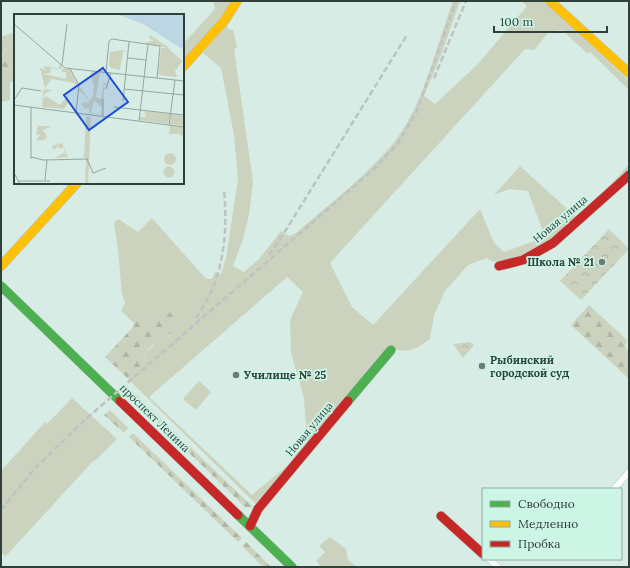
<svg xmlns="http://www.w3.org/2000/svg" width="630" height="568" viewBox="0 0 630 568" font-family="Lora,serif">
	<style>
		.grass { fill: #cbd3bf; fill-rule: evenodd }
		.forest { fill: url(#forest-firs) }
		.park { fill: url(#park-crowns) }
		.lines { fill: none; stroke-linecap: round; stroke-linejoin: round }
		.street-casing { stroke: #b2c3bc; stroke-width: 7 }
		.fast-casing { stroke: #b2c3bc; stroke-width: 10 }
		.slow-casing { stroke: #b2c3bc; stroke-width: 10 }
		.jam-casing { stroke: #b2c3bc; stroke-width: 10 }
		.street { stroke: #f9fcfb; stroke-width: 6 }
		.fast { stroke: #4caf50; stroke-width: 9 }
		.slow { stroke: #ffc107; stroke-width: 9 }
		.jam { stroke: #c62828; stroke-width: 9 }
		.rail { stroke: #bec3c1; stroke-width: 2.5; stroke-dasharray: 6 3; stroke-linecap: butt }
		.poi-dot { fill: #697c75; stroke: #cdf5e6; stroke-width: 1.5 }
		.labels { text-anchor: middle; dominant-baseline: central; stroke-width: 3.5; stroke-linejoin: round; paint-order: stroke }
		.street-label { font-size: 11px; fill: #2f3f39; stroke: #cdf5e6 }
		.poi-label { font-size: 11px; font-weight: bold; fill: #2f3f39; stroke: #cdf5e6; text-anchor: start }
		.inset-road { fill: none; stroke: #93a7a0; stroke-width: 1 }
		.view { fill: #1d4ed8; fill-opacity: 0.15; stroke: #1d4ed8; stroke-width: 2 }
		.inset-edge { fill: none; stroke: #2f3f39; stroke-width: 2 }
	</style>
	<defs>
		<pattern id="forest-firs" width="22" height="20" patternUnits="userSpaceOnUse"><rect width="22" height="20" fill="#cbd3bf"/><path d="M5 1l3.5 6h-7zM16 11l3.5 6h-7z" fill="#afb6a5"/></pattern>
		<pattern id="park-crowns" width="20" height="18" patternUnits="userSpaceOnUse"><rect width="20" height="18" fill="#cbd3bf"/><path d="M2 6a3 3 0 1 1 6 0M12 15a3 3 0 1 1 6 0" fill="none" stroke="#afb6a5"/></pattern>
	</defs>
	<rect width="100%" height="100%" fill="#d6ece4"/>
	<g class="grass">
		<polygon points="213,1 232,1 227,11 183,60 183,44 215,9"/>
		<path d="M453 1H460L443 50 424 96 435 104 478 64 527 6 521 1H543L629 81V90L590 52 588 54 562 30 549 32 534 50 525 49 330 263 352 307 373 325 480 209 494 243 504 252 545 237 528 191 509 189 494 195 520 166 576 217 612 183 629 164V171C608 191 515 283 487 258L468 265 445 291 434 315 430 339C417 349 404 356 389 346L257 505 127 378 144 363 145 352 153 347 160 332 165 331 160 312 153 318H141L134 323 121 311 125 303 122 294 118 250 114 223 118 219 138 232 152 218 206 279H212L215 272 221 274 226 258 238 179 234 135 221 68 203 53 227 25 228 29 233 30 237 47 234 49 253 182 249 215 242 242 233 266 244 272 259 259 281 231 289 236 296 233C329 204 375 170 400 134 426 96 437 44 453 1ZM287 277 303 292 290 320 291 353 304 398 307 441 286 467 252 495 149 397Z"/>
		<polygon points="15,32 15,46 11,45 5,50 1,56 1,37"/>
		<polygon points="1,66 11,72 15,71 15,81 10,82 10,100 1,102"/>
		<polygon points="199,381 211,392 196,410 183,399"/>
		<polygon points="129,388 181,438 178,440 173,437 128,395"/>
		<polygon points="72,398 117,439 95,461 94,460 6,556 1,553 1,471 45,422 47,424"/>
		<polygon points="330,537 346,549 348,559 356,567 322,567 316,561 325,552 319,546"/>
	</g>
	<g class="forest">
		<path d="M11 45 15 46V71L11 72 1 66C1 56 3 51 11 45Z"/>
		<polygon points="589,305 627,340 625,346 629,353 629,379 571,325"/>
		<polygon points="163,309 169,311 175,318 174,331 169,334 165,331 160,332 159,340 145,352 144,363 127,378 105,357 133,327 134,323 141,318 153,318"/>
		<polygon points="110,410 128,428 124,433 104,415"/>
		<polygon points="133,433 242,538 238,542 129,437"/>
		<polygon points="185,442 253,507 245,507 184,448"/>
		<polygon points="246,542 271,567 263,567 242,546"/>
	</g>
	<g class="park">
		<polygon points="609,229 629,249 581,300 560,281"/>
		<polygon points="470,342 474,345 463,358 453,344"/>
	</g>
	<g class="lines">
		<defs>
			<g id="street">
				<polyline points="614,489 629,472"/>
				<polyline points="489,559 498,567"/>
			</g>
			<g id="fast">
				<polyline points="1,286 120,401"/>
				<polyline points="348,401 391,350"/>
				<polyline points="238,515 292,567"/>
			</g>
			<g id="slow">
				<polyline points="550,1 629,73"/>
				<polyline points="183,67 225,20 237,1"/>
				<polyline points="1,266 77,183"/>
			</g>
			<g id="jam">
				<polyline points="499,266 523,260 553,243 629,175"/>
				<polyline points="120,401 238,515"/>
				<polyline points="441,516 483,554"/>
				<polyline points="250,526 258,509 348,401"/>
			</g>
		</defs>
		<use href="#street" class="street-casing"/>
		<use href="#fast" class="fast-casing"/>
		<use href="#slow" class="slow-casing"/>
		<use href="#jam" class="jam-casing"/>
		<use href="#street" class="street"/>
		<use href="#fast" class="fast"/>
		<use href="#slow" class="slow"/>
		<use href="#jam" class="jam"/>
		<g class="rail">
			<polyline points="434,78 466,1"/>
			<polyline points="269,255 284,233 407,35"/>
			<path d="M196 318C224 279 228 235 224 189"/>
			<polyline points="1,510 36,467 87,418 374,169 398,143 416,113 456,1"/>
		</g>
	</g>
	<g class="poi-dot">
		<circle cx="602" cy="262" r="4"/>
		<circle cx="482" cy="366" r="4"/>
		<circle cx="236" cy="375" r="4"/>
	</g>
	<g class="labels">
		<g class="street-label">
			<text transform="translate(560 219) rotate(-40)">Новая улица</text>
			<text transform="translate(155 418) rotate(44)">проспект Ленина</text>
			<text transform="translate(309 429) rotate(-50)">Новая улица</text>
		</g>
		<g class="poi-label">
			<text x="594" y="262" text-anchor="end">Школа № 21</text>
			<text x="490" y="360">Рыбинский<tspan x="490" dy="13">городской суд</tspan></text>
			<text x="244" y="375">Училище № 25</text>
		</g>
	</g>
	<g transform="translate(14 14)">
		<rect width="170" height="170" fill="#d6ece4"/>
		<path d="M147 34H154L168 47 161 57 163 63 144 61ZM108 36 113 37 109 38 106 56 97 54 95 51 96 38ZM47 50 48 54 46 55 37 54 36 59 30 60 52 65V58H48V55H55L64 71 63 89 64 72 60 69 38 65 31 74 26 54 32 56 29 52 44 54ZM76 57 97 59 90 77 88 101 75 99V94L71 95 67 89 76 88 65 76 66 73 76 87 79 82 80 72ZM86 58 96 60 95 69H89V71L94 72 92 74 89 73 87 85 82 83ZM80 86 88 94 87 100 77 99ZM31 75 38 76 30 80 29 85 32 82 46 91 56 79 53 85H56L55 87 50 95 28 93 29 77ZM72 102 77 103 74 170H71L72 145 70 144ZM24 112H38L29 116 33 123V126L32 124 30 126 22 127 26 121 22 120ZM150 145a6 6 0 1 1 12 0a6 6 0 1 1-12 0ZM149.5 158a5.5 5.5 0 1 1 11 0a5.5 5.5 0 1 1-11 0Z" fill="#cbd3bf" fill-rule="evenodd"/>
		<path d="M48 129 54 143 41 144 50 139 52 142 49 133 46 135 44 132 40 136 38 132Z" fill="#cbd3bf"/>
		<path d="M136 21 154 33V34L130 29 140 26 135 24ZM130 97 156 100 154 110 126 106V103H132ZM157 100 170 102V112L156 110ZM156 112 170 113V123L165 120H155Z" fill="#cbd3bf"/>
		<path d="M103 0H170V36L129 10Z" fill="#bcd6e3"/>
		<path class="inset-road" d="M0 10 51 54 170 67M114 44 132 46M48 51 53 10M56 55 65 71 62 98M92 58 95 27 98 25 146 32 143 64M92 75 97 59M110 75 170 81M0 86 8 74 27 77M109 87 115 28M0 91 170 113M17 93V145M100 93 170 101M89 102V85M125 107 134 30M155 111 161 66M17 143 29 146 74 145M73 145 79 159 92 154M0 159 6 170M31 166 33 146M4 167H36"/>
		<path class="view" d="M89 54 114 88 75 116 50 81Z"/>
		<rect width="170" height="170" class="inset-edge"/>
	</g>
	<rect width="630" height="568" fill="none" stroke="#2f3f39" stroke-width="4"/>
	<rect x="482" y="488" width="140" height="72" fill="#cdf5e6" stroke="#8eaca1"/>
	<rect x="490" y="501" width="20" height="6" fill="#4caf50" stroke="#8eaca1"/>
	<text x="518" y="508" font-size="12" fill="#2f3f39">Свободно</text>
	<rect x="490" y="521" width="20" height="6" fill="#ffc107" stroke="#8eaca1"/>
	<text x="518" y="528" font-size="12" fill="#2f3f39">Медленно</text>
	<rect x="490" y="541" width="20" height="6" fill="#c62828" stroke="#8eaca1"/>
	<text x="518" y="548" font-size="12" fill="#2f3f39">Пробка</text>
	<path d="M494 26v6h113v-6" fill="none" stroke="#2f3f39" stroke-width="2"/>
	<text x="500" y="26" font-size="12" fill="#2f3f39" stroke="#cdf5e6" stroke-width="3" paint-order="stroke">100 m</text>
</svg>
